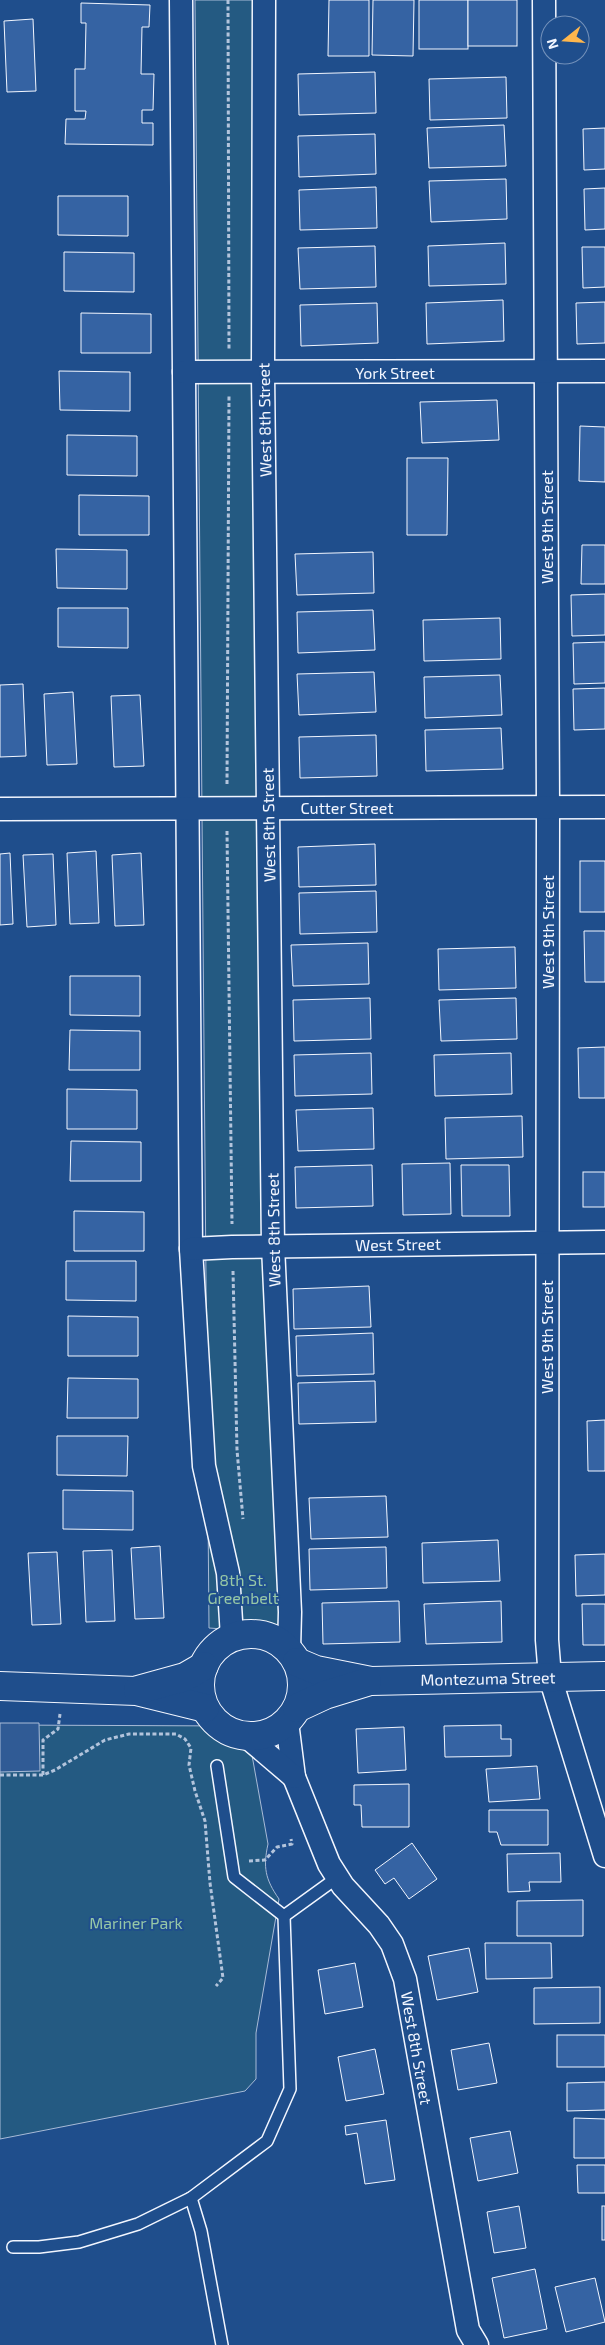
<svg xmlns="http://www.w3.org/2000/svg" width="605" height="2345" viewBox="0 0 605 2345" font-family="'Exo 2',sans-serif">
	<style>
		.green { fill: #245a82; stroke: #a8bbd7 }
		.parking { fill: #305b95; stroke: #a8bbd7 }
		.building { fill: #3563a3; stroke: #f2f6ff }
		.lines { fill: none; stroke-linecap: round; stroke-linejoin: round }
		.lane-casing { stroke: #f2f6ff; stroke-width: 14 }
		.street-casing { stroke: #f2f6ff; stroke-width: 25 }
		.secondary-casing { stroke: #f2f6ff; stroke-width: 30 }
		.path { stroke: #b3c4dc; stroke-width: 3; stroke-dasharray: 4 2.5; stroke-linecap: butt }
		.lane { stroke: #1f4e8c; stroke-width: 11 }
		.street { stroke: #1f4e8c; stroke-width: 22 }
		.secondary { stroke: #1f4e8c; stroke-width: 28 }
		.labels { text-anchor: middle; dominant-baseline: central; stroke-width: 4; stroke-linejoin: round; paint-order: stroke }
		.street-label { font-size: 16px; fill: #f2f6ff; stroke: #1f4e8c }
		.park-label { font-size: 16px; fill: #97c8a6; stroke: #1f4e8c }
	</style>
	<rect width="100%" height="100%" fill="#1f4e8c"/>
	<g class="green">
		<polygon points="195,0 254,0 279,1633 209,1628"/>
		<path d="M0 1725 236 1726 248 1733 268 1844C263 1867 265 1879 279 1899L256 2033V2079L245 2091 0 2139Z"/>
	</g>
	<polygon class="parking" points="0,1723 39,1723 40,1771 0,1772"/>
	<g class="building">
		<polygon points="329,0 369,0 369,56 328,56"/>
		<polygon points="373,0 414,0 413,56 372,55"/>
		<rect x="419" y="0" width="49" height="49"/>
		<rect x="468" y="0" width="49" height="46"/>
		<polygon points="81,3 150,5 149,27 142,27 141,74 154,74 153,110 142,110 142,123 153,123 153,145 65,144 66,119 85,119 86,111 75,111 75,69 85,69 86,23 81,23"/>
		<polygon points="33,19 36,91 7,92 4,21"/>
		<polygon points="375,72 376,113 299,115 298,74"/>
		<polygon points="506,77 507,118 430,120 429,79"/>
		<polygon points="504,125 506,166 429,168 427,128"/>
		<polygon points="605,128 605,169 584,170 583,129"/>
		<polygon points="375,134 376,174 299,177 298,136"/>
		<polygon points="506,179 507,219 431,222 429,181"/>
		<polygon points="376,187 377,228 300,230 299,190"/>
		<polygon points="605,188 605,229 585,230 584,189"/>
		<polygon points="58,196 128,196 128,236 58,235"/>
		<polygon points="505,243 506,284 429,286 428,246"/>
		<polygon points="375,246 376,287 300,289 298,248"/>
		<polygon points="582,247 605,247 605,287 583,288"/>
		<polygon points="64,252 134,253 134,292 64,291"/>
		<polygon points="503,300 504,341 427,344 426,303"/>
		<polygon points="605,302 605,343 577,344 576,303"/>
		<polygon points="377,303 378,343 301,346 300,305"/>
		<polygon points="81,313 151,314 151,353 81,353"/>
		<polygon points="59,371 130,372 130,411 60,410"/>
		<polygon points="497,400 499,440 422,443 420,402"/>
		<polygon points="580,426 605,427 605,482 579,481"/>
		<polygon points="67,435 137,436 137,476 67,475"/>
		<polygon points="407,458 448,458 447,535 407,535"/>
		<polygon points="79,495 149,496 149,535 79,535"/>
		<polygon points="582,545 605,545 605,584 581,584"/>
		<polygon points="56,549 127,550 127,589 57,588"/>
		<polygon points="373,552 374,593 297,595 295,554"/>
		<polygon points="605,594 605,635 572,636 571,595"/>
		<polygon points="58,608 128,608 128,648 58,647"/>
		<polygon points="373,610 375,650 298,653 297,612"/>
		<polygon points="500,618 501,659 424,661 423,620"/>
		<polygon points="605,642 605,683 574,684 573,643"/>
		<polygon points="374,672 376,712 299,715 297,674"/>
		<polygon points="500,675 502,715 425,718 424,677"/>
		<polygon points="23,684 26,756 0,757 0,685"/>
		<polygon points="605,688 605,729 574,730 573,689"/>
		<polygon points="73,692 77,764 47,765 44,694"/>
		<polygon points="140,695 144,766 114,767 111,696"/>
		<polygon points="501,728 503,769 426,771 425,730"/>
		<polygon points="376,735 377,776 300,778 299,737"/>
		<polygon points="375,844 376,885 299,887 298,847"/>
		<polygon points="96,851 99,923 70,924 67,853"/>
		<polygon points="10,853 13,924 0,925 0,854"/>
		<polygon points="141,853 144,925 115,926 112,855"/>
		<polygon points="53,854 56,925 27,927 23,855"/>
		<rect x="580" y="861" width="25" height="51"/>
		<polygon points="376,891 377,932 300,934 299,893"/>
		<polygon points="584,931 605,931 605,982 585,982"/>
		<polygon points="368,943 369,984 293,986 291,945"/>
		<polygon points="515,947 516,988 439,990 438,949"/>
		<polygon points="70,976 140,976 140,1016 70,1015"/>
		<polygon points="370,998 371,1039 294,1041 293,1000"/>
		<polygon points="516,998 517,1039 441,1041 439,1000"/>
		<polygon points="70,1030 140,1031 140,1070 69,1070"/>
		<polygon points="605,1047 605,1098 579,1098 578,1048"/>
		<polygon points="371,1053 372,1094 295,1096 294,1055"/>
		<polygon points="511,1053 512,1094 435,1096 434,1055"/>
		<polygon points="67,1089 137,1090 137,1129 67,1129"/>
		<polygon points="373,1108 374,1149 298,1151 296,1110"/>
		<polygon points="522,1116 523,1157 446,1159 445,1118"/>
		<polygon points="71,1141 141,1142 141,1181 70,1181"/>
		<polygon points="450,1163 451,1214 403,1215 402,1164"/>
		<polygon points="372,1165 373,1206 296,1208 295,1167"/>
		<polygon points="461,1165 509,1165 510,1216 462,1216"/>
		<rect x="583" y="1172" width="22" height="35"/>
		<polygon points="74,1211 144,1212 144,1251 74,1251"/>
		<polygon points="66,1261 136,1261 136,1301 66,1300"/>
		<polygon points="369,1286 371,1327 294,1329 293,1289"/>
		<polygon points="68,1316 138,1317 138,1356 68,1356"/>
		<polygon points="373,1333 374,1374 297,1376 296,1336"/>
		<polygon points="68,1378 138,1379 138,1418 67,1418"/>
		<polygon points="375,1381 376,1422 299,1424 298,1383"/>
		<polygon points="605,1420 605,1471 588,1471 587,1421"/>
		<polygon points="57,1436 128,1436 127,1476 57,1475"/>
		<polygon points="63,1490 133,1491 133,1530 63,1529"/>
		<polygon points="386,1496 388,1537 311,1539 309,1498"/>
		<polygon points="498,1540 500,1581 423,1583 422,1543"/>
		<polygon points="160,1546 164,1618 135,1619 131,1548"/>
		<polygon points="386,1547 387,1588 310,1590 309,1549"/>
		<polygon points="112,1550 115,1621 86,1622 83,1551"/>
		<polygon points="57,1552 61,1624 32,1625 28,1553"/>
		<polygon points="605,1554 605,1595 576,1596 575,1555"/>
		<polygon points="399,1601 400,1642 323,1644 322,1603"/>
		<polygon points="501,1601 502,1642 426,1644 424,1604"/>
		<polygon points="582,1604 605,1604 605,1645 583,1645"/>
		<polygon points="501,1725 501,1739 511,1739 511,1756 445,1757 444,1726"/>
		<polygon points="404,1727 406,1770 358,1773 356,1729"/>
		<polygon points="537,1766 540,1799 489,1802 486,1769"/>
		<polygon points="409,1784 409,1827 362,1827 361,1805 354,1805 354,1785"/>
		<polygon points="489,1810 548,1810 548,1845 501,1845 497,1832 489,1832"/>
		<polygon points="412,1843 437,1879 409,1899 394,1878 385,1884 375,1870"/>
		<polygon points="560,1853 561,1882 529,1882 530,1891 508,1892 507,1854"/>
		<polygon points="583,1900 583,1936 517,1936 517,1901"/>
		<polygon points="485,1943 551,1943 552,1978 486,1979"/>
		<polygon points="469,1948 478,1992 437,2000 428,1956"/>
		<polygon points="355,1963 363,2007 325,2014 318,1970"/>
		<polygon points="600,1987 600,2023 534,2024 534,1988"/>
		<rect x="557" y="2035" width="48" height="32"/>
		<polygon points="489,2043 497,2083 458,2090 451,2050"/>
		<polygon points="375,2049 384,2094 346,2101 338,2057"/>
		<polygon points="605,2082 605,2110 567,2111 567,2083"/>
		<polygon points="574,2118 605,2119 605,2158 574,2158"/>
		<polygon points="386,2120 395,2180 365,2184 357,2133 346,2135 345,2126"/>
		<polygon points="510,2131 518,2173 478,2181 470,2138"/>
		<polygon points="577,2165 605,2165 605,2193 578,2193"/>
		<polygon points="519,2206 526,2248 494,2253 487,2212"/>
		<rect x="602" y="2206" width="3" height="34"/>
		<polygon points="535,2269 547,2329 504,2338 492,2278"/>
		<polygon points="595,2278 605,2322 566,2332 555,2287"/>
	</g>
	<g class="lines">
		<defs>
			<g id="lane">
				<polyline points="217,1766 234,1877 284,1916 338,1877"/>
				<polyline points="191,2198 201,2231 222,2345"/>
				<polyline points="13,2247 39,2247 79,2242 138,2224 191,2198 267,2141 290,2089 284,1916"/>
			</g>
			<g id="street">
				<polyline points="181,0 191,1249 204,1466 228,1573 232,1637"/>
				<polyline points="264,0 263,373 273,1246 290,1612 289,1650"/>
				<polyline points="544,0 548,806 547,1640 550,1677 605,1856"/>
				<polyline points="184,372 605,371"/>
				<polyline points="0,809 605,807"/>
				<polyline points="191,1249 232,1247 605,1242"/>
				<polyline points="287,1722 294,1777 329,1864 343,1886 379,1925 392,1944 405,1979 468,2330 477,2345"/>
				<polyline points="247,1737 294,1777"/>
			</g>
			<g id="secondary">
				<circle cx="251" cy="1685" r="51"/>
				<polyline points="297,1662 316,1670 371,1681 605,1676"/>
				<polyline points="0,1686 136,1691 205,1708"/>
				<polyline points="138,1690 185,1677 204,1666"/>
				<polyline points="297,1708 325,1695 367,1682"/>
			</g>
		</defs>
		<use href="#lane" class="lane-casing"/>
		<use href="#street" class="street-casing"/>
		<use href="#secondary" class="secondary-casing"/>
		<g class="path">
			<polyline points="228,0 229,349"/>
			<polyline points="227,784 229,396"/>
			<polyline points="227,831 232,1224"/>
			<polyline points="233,1271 237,1450 243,1519"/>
			<polyline points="0,1775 43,1775 55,1770 105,1740 129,1734 176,1734 185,1739 191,1748 189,1765 195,1791 205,1821 210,1883 223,1978 216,1986"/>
			<polyline points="43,1775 43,1740 58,1729 60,1714"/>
			<polyline points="249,1861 265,1860 277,1847 292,1844 291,1839"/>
		</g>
		<use href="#lane" class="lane"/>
		<use href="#street" class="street"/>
		<use href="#secondary" class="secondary"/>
	</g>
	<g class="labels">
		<g class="street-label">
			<text x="395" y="372">York Street</text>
			<text transform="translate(264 420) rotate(-91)">West 8th Street</text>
			<text transform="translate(546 527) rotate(-90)">West 9th Street</text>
			<text x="347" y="807">Cutter Street</text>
			<text transform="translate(268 825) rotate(-91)">West 8th Street</text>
			<text transform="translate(547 932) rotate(-90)">West 9th Street</text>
			<text transform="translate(273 1230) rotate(-91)">West 8th Street</text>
			<text transform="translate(398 1244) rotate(-1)">West Street</text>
			<text transform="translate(546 1337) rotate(-90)">West 9th Street</text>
			<text transform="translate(488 1678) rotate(-1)">Montezuma Street</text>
			<text transform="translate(417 2048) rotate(80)">West 8th Street</text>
		</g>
		<g class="park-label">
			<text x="243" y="1579">8th St.<tspan x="243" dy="18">Greenbelt</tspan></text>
			<text x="136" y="1922">Mariner Park</text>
		</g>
	</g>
	<g transform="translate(565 40) rotate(253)"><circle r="24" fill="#1f4e8c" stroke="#7391ba"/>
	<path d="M0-4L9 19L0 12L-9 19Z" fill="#ffb74d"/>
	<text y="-8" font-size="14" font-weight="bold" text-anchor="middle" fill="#f2f6ff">N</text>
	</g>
</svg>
